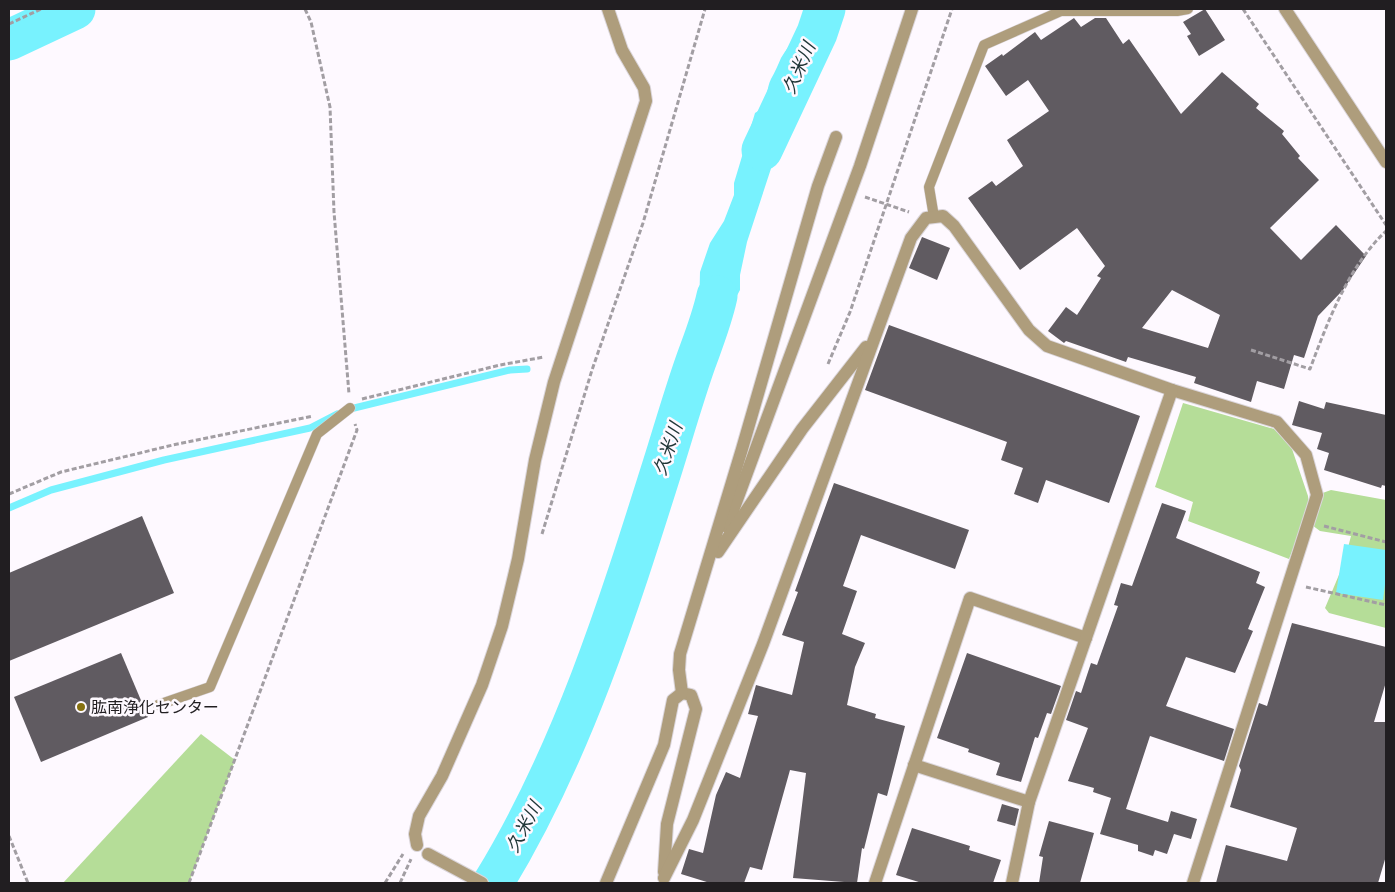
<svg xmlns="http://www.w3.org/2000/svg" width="1395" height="892" viewBox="0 0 1395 892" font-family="'Zilla Slab','Noto Sans JP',serif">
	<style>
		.green { fill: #b5dd98 }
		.water { fill: #78f2fe }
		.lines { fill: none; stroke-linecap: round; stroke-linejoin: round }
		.stream { stroke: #78f2fe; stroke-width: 7 }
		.river { stroke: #78f2fe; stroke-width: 41 }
		.building { fill: #605b61; fill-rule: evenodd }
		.service-casing { stroke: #dbd6db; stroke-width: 11 }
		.minor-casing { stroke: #dbd6db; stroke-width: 14 }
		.path { stroke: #a29ea3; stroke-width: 3; stroke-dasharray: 5 2.5; stroke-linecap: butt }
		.service { stroke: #ae9d7c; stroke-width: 10 }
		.minor { stroke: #ae9d7c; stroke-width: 12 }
		.poi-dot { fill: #867111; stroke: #fef9ff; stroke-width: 2 }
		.labels { text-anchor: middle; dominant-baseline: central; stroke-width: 5; stroke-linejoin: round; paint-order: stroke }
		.poi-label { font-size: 16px; fill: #211e21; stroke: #fef9ff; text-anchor: start }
		.water-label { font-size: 18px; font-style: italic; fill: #1f3537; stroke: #fef9ff }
	</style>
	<rect width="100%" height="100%" fill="#fef9ff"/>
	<g class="green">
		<polygon points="1183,403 1274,429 1291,446 1308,496 1309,509 1289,559 1188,521 1193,502 1155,487"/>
		<polygon points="1331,490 1386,500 1386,628 1329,613 1325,608 1344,563 1351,536 1320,531 1308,522 1317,495"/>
		<polygon points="201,734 235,760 189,883 63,883"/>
	</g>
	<g class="water">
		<path d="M813 9H827L803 50 783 74 782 87 793 124 788 138H781L747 242 740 275V290L726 316 707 359 703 358 695 337 699 313 700 272 710 243 724 221 734 195V183L755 113C769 106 765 91 771 79 775 72 778 65 781 58 791 41 806 27 813 9Z"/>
		<polygon points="1344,544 1386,550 1386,577 1383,600 1336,593"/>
	</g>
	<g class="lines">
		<g class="stream">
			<polyline points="346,410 510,370 527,369"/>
			<polyline points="9,508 51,490 164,460 310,428 337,414"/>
		</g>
		<g class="river">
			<polyline points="9,40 75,9"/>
			<polyline points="762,150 817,33 825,9"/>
			<path d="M493 883C572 754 618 608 663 465 674 430 684 395 696 361 704 339 712 319 717 296"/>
		</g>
	</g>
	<g class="building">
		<polygon points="1205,9 1225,40 1199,56 1187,36 1191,34 1183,22"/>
		<path d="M1074 18 1081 27 1095 18H1106L1123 44 1129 39 1181 114 1222 72 1259 104 1256 108 1284 131 1282 134 1300 156 1298 158 1319 180 1270 228 1301 260 1336 225 1366 256 1343 290 1318 316 1304 358 1294 355 1284 389 1257 381 1251 402 1194 383 1196 377 1128 357 1126 362 1066 341 1064 343 1048 331 1066 307 1077 315 1101 278 1097 276 1105 266 1077 228 1020 270 968 198 992 181 996 186 1023 166 1007 140 1049 111 1028 80 1006 96 985 66 1002 54 1003 56 1035 32 1041 40ZM1172 290 1220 315 1208 348 1142 328Z"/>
		<polygon points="922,237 950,248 937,280 909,268"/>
		<polygon points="889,325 1140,416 1109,503 1046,480 1038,503 1014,494 1023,468 1001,460 1007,442 865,390"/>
		<polygon points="1299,401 1324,409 1326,402 1386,415 1386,486 1382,485 1381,488 1324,470 1329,453 1317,449 1322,433 1292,425"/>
		<polygon points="834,483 969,530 955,569 861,535 843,586 857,591 842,634 865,643 855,667 847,705 876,714 875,718 905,726 887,796 878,793 864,849 862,848 857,883 793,878 806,773 790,770 762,870 750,867 744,883 710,883 681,874 689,849 703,853 716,795 726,772 740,778 758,716 748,714 756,685 792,695 804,642 782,635 798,592 795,591"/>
		<polygon points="1162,503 1186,511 1176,538 1260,572 1256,583 1265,587 1248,629 1253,631 1235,673 1186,657 1166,706 1234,729 1224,761 1150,736 1126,809 1168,822 1171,811 1197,819 1191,839 1174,834 1167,854 1155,850 1153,856 1138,851 1138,845 1100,834 1111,798 1093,792 1094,788 1068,781 1088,728 1066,720 1076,691 1081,693 1091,663 1097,665 1118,606 1114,605 1121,583 1132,586"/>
		<polygon points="142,516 174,593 9,661 9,573"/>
		<polygon points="1292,623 1386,647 1386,682 1374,722 1386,722 1386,856 1378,883 1216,883 1226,845 1287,861 1297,828 1230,807 1241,770 1239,766 1259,703 1267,706"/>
		<polygon points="121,653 148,717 41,762 14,697"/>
		<polygon points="967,653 1061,686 1051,714 1047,713 1038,738 1035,737 1021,782 996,775 1000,763 968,752 969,749 937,738"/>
		<polygon points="1002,804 1019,809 1015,826 997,821"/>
		<polygon points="1049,821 1094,833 1080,883 1039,883 1043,857 1039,856"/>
		<polygon points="912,828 970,846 969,850 1001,860 993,883 922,883 896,875"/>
	</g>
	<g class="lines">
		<defs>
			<g id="service">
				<polyline points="934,217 929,187 984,45 1061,11 1177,11 1188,9"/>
				<polyline points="158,705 210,687 317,434 350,408"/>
			</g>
			<g id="minor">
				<polyline points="1285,9 1386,162"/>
				<polyline points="727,527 860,166 912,9"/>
				<polyline points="718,552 802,429 866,347"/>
				<polyline points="914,765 1029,802"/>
				<polyline points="417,845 415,834 419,816 442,776 482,685 502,626 518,559 535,460 554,382 646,101 644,88 622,50 608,9"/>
				<polyline points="428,854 482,883"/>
				<polyline points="664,872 667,824 696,709 691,695 682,693 679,670 680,654 742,449 818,186 836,137"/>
				<polyline points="664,878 693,820 763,644 911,238 926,218 943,216 954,226 1029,330 1047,346 1172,390 1277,422 1306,455 1317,495 1193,883"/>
				<polyline points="606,883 664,745 673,700 682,693"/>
				<polyline points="875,883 970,598 1086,638"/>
				<polyline points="1012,883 1029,802 1172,390"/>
			</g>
		</defs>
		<use href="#service" class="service-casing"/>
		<use href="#minor" class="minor-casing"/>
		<g class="path">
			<polyline points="305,9 311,22 330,107 334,212 349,394"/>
			<polyline points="1243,9 1386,225"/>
			<polyline points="9,24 41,9"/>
			<polyline points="865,197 909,212"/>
			<path d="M1251 350 1310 369C1328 321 1348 267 1386 231"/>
			<polyline points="828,364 850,312 952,9"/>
			<polyline points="362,399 500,365 544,357"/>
			<polyline points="9,494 61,472 173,445 313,416"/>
			<polyline points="1324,526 1386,542"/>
			<polyline points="542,534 592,370 643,223 705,9"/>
			<polyline points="1306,587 1386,605"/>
			<polyline points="9,836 28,883"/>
			<polyline points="189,883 357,430 355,424"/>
			<polyline points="385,883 403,854"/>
			<polyline points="400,883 411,859"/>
		</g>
		<use href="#service" class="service"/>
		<use href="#minor" class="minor"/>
	</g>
	<circle class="poi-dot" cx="81" cy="707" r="5"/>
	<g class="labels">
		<g class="poi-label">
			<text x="91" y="707">肱南浄化センター</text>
		</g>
		<g class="water-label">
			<text transform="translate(799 68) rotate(-66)">久米川</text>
			<text transform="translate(668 449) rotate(-71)">久米川</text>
			<text transform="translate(524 827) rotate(-62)">久米川</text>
		</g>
	</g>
	<rect width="1395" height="892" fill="none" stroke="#211e21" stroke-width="20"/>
</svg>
